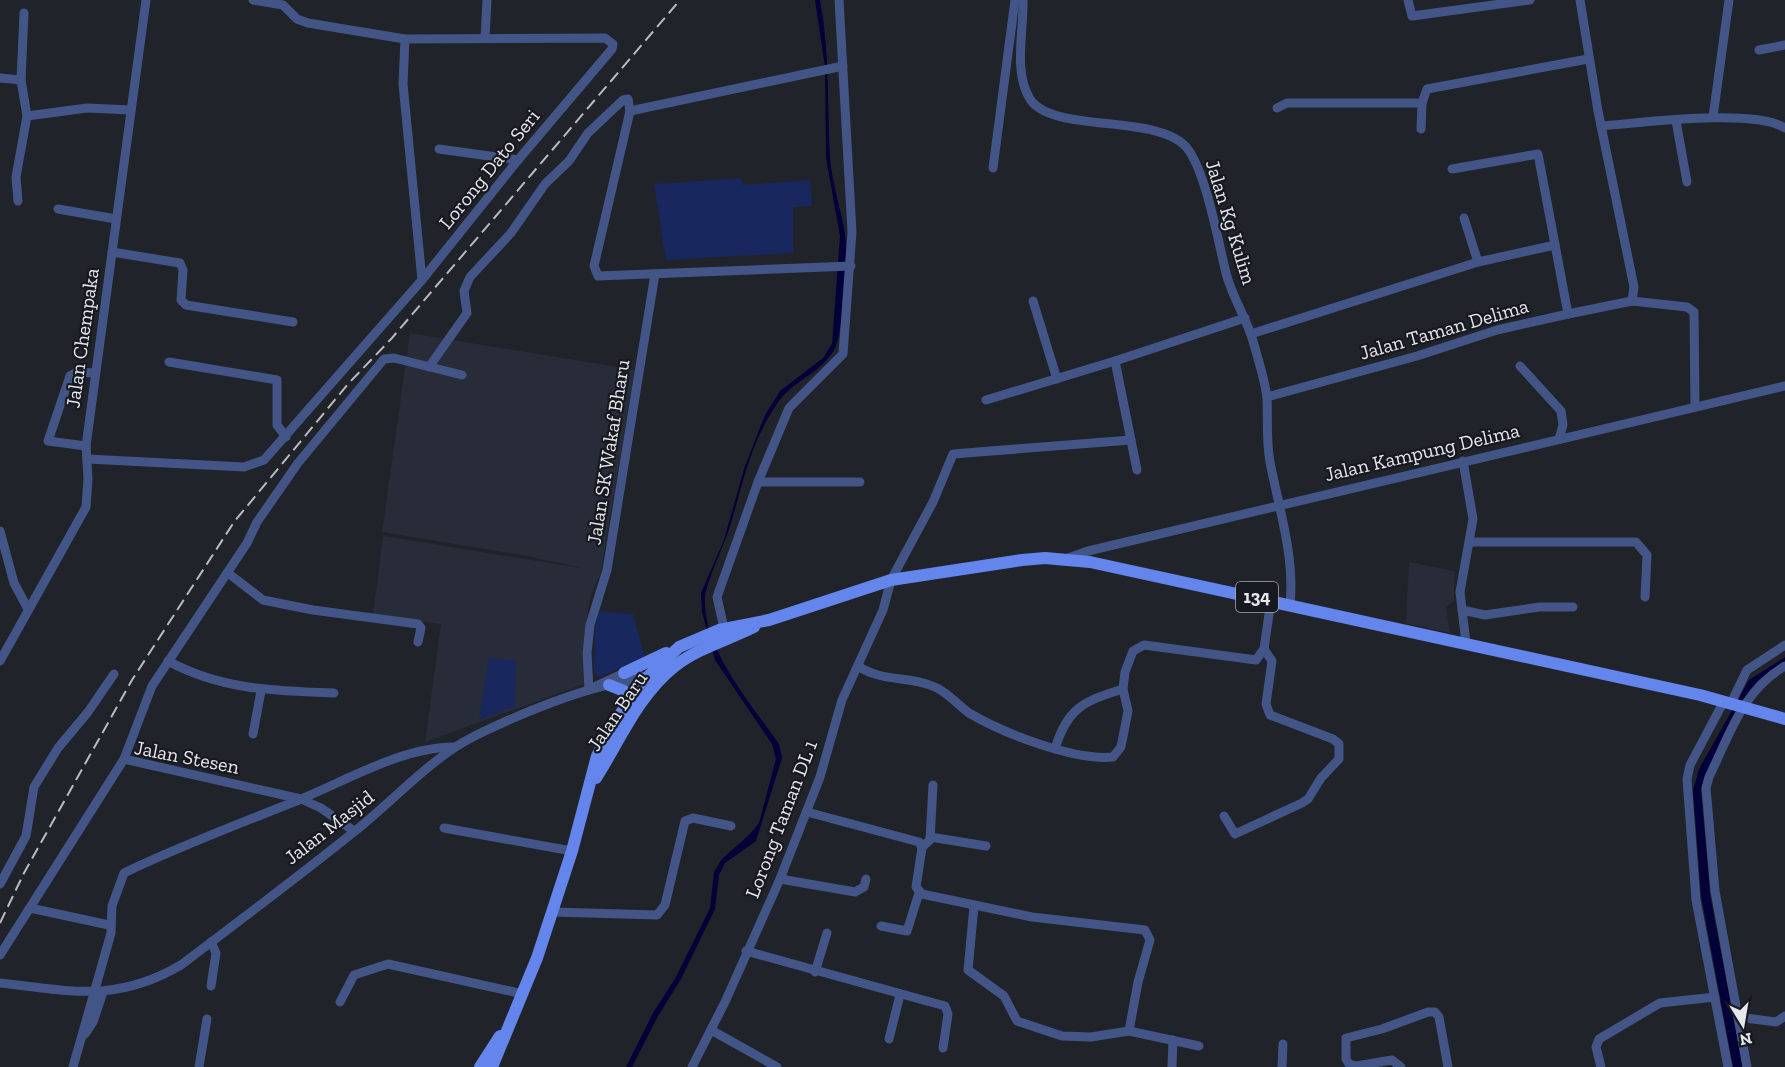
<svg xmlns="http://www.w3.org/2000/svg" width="1785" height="1067" viewBox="0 0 1785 1067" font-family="'Zilla Slab',serif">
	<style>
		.built { fill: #272c38 }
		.green { fill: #18275e }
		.water { fill: #030138 }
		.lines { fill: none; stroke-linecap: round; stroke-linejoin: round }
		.minor { stroke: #435587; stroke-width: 9 }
		.major { stroke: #6385ec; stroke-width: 12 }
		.rail { stroke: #b8bbbf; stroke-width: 2; stroke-dasharray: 12 6; stroke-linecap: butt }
		.labels { text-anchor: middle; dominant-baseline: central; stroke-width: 4.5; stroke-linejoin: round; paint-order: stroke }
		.shield { fill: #171920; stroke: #a7a9ae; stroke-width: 1.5 }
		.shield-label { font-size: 18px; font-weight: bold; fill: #e5e7eb }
		.street-label { font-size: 20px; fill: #e5e7eb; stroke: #171920 }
	</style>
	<rect width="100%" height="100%" fill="#202329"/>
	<g class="built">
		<polygon points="410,333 635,370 601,572 590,597 582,652 584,684 425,742 441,624 373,615 383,536 586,569 522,555 382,532"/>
		<polygon points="1409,562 1454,571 1454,601 1446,607 1450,633 1406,623"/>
	</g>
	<g class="green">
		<polygon points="741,178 743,185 810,180 812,206 793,207 793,253 666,260 654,184"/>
		<polygon points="599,611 633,614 645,658 599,677 594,673 595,629"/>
		<polygon points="489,658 516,661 515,706 479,720"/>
	</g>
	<g class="water">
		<path d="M815 0H820C830 53 827 105 830 158 832 184 841 208 845 234 848 253 843 329 836 346 827 367 802 378 787 392 781 397 777 404 773 410 752 442 742 484 732 520 727 539 706 582 705 597 702 648 752 705 779 744L782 758 756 841 725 863 719 875 715 909 681 979 658 1016 632 1067H626L653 1013 676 977 710 908 714 872 722 859 750 834 759 823 776 759 772 744 715 660 702 612 701 593 724 540 744 469 765 415 780 391 823 358 832 344 840 236 826 158 825 67Z"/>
		<polygon points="1785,657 1785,663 1756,682 1706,774 1701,790 1710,895 1743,1067 1733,1067 1701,895 1693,790 1699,769 1749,680"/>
	</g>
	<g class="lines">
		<g class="minor">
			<path d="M1023 0C1024 30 1013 72 1030 99 1052 134 1159 113 1187 148 1206 172 1218 241 1226 273 1232 297 1246 317 1253 341 1258 359 1265 380 1267 398 1268 420 1266 440 1270 462 1279 509 1295 557 1290 605"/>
			<polyline points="1408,0 1412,16 1530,0"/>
			<polyline points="1580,0 1598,111 1634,287 1632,301"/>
			<polyline points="485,38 487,0"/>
			<polyline points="405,39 403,84 422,280"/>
			<polyline points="1759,50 1785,45"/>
			<polyline points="0,78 21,80"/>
			<polyline points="1277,108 1287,103 1422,103"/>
			<polyline points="630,111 843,66"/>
			<polyline points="27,116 87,108 131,110"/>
			<polyline points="1713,117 1729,0"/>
			<polyline points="1676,121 1687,182"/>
			<path d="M1601 126C1641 123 1754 108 1785 128"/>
			<polyline points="1421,129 1422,103 1427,89 1588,59"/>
			<polyline points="439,149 518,160"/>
			<polyline points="993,168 1015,0"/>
			<polyline points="1452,169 1538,154 1568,314"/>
			<polyline points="18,201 16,177 27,116 21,80 24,13"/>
			<polyline points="58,209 116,219"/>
			<polyline points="1464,218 1478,262"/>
			<polyline points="112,252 180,263 183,270 181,300 186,305 293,322"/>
			<polyline points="1033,301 1057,379"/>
			<polyline points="1251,334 1478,262 1555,245"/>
			<polyline points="1115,361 1137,470"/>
			<polyline points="169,362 277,380 277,425 286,437"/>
			<polyline points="1520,366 1561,411 1563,425 1559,439"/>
			<polyline points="429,367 467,313 464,291 470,277 511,233 545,184 569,161 588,133 623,100 628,99 630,111 594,266 598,276 851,266"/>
			<polyline points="1267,397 1417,356 1497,330 1568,314 1632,301 1687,307 1694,312 1695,407"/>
			<polyline points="986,400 1115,361 1245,318"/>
			<polyline points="86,446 48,441 70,376 77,372 95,373"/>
			<polyline points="87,459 244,467 264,460 422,280 518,160 612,49 613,44 605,38 405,39 308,23 297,19 283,5 253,0"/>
			<polyline points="1463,461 1473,519 1460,592 1466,643"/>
			<polyline points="758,482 860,482"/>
			<polyline points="0,531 14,583 28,609"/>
			<polyline points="1470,542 1636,542 1647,555 1645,597"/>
			<polyline points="1068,558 1088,551 1785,386"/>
			<polyline points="228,573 263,600 313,610 418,624 421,628 418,642"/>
			<polyline points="1462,610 1485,615 1539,607 1573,607"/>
			<polyline points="724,628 717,597 758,482 789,408 843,354 852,232 839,0"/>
			<polyline points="0,661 86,507 88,479 86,446 146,0"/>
			<path d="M168 661C221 690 276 691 334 693"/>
			<path d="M858 666C883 683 911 675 937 688 949 694 958 705 969 713 1003 733 1074 761 1113 757L1121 747 1128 711 1123 689 1125 672 1133 651 1144 645 1256 660 1264 649 1271 600"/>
			<polyline points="596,686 624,673 645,677"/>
			<polyline points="589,690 587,653 590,625 607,570 655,274"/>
			<polyline points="1724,701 1690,765 1687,779 1696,900 1728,1067"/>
			<polyline points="1731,703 1747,670 1785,645"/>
			<polyline points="253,734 261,691"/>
			<path d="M1055 749C1067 708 1084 701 1123 689"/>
			<polyline points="124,759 152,686 247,543 257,522 298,463 384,359 394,358 462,375"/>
			<polyline points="807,812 919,842 922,848 916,887 922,894 1032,917 1145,930 1150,940 1138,982 1129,1031"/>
			<polyline points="1224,816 1235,834 1302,803 1308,799 1321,778 1339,759 1339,744 1333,739 1270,715 1266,704 1272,661 1264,649"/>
			<polyline points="444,828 572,851"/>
			<polyline points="930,837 986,846"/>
			<polyline points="922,847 930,840 933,785"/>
			<polyline points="780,879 855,892 864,887 866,879"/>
			<polyline points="0,884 26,836 34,787 58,748 88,712 114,674"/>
			<polyline points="974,906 968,970 1004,996 1017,1021 1062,1036 1091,1037 1129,1031 1199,1046"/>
			<polyline points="30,908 109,925"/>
			<polyline points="553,912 657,915 665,905 685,821 693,818 731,826"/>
			<polyline points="881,926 907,931 919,893"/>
			<polyline points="211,942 216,953 211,986"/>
			<polyline points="746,951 945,1006 948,1014 943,1048"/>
			<polyline points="0,955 124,759 301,799 321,808 354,831"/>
			<polyline points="815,972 827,933"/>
			<path d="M0 983C71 991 116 1003 181 965 239 921 298 877 355 831 389 804 420 770 457 746 482 729 615 671 640 684"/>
			<polyline points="340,1002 354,975 388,964 523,994"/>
			<polyline points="1738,1017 1776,1022 1785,1016"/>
			<polyline points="711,1030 777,1067"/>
			<polyline points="85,1034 93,1022 103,992"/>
			<polyline points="889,1039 900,995"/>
			<path d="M73 1067 111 933 112 906 124 873C182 845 242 823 301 799 347 780 405 746 455 747"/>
			<polyline points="199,1067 207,1019"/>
			<polyline points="692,1067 725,1002 780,879 820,777 842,700 883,610 891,580 933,502 953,454 1131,440"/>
			<polyline points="1172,1067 1173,1040"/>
			<polyline points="1282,1067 1283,1044"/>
			<polyline points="1401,1067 1392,1060 1356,1066 1349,1064 1346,1059 1346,1038 1382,1029 1428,1012 1435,1012 1439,1017 1448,1067"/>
			<polyline points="1601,1067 1596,1047 1599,1039 1660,1003 1715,997"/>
			<path d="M1747 1067 1715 891 1706 788 1709 777C1730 734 1742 691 1785 666"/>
		</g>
		<g class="major">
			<polyline points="624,673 666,653"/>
			<polyline points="609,685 624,691 626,705"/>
			<path d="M596 778C620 740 639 694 675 666 698 648 728 640 754 627"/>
			<polyline points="480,1067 500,1036"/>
			<polyline points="492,1067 537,958 572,851 597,756 614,724 640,684 679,647 719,630 769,620 891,580 1022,560 1045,558 1090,562 1700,695 1785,719"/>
		</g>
		<polyline class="rail" points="0,923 24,873 132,680 234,522 348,384 392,338 680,0"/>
	</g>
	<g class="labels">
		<rect class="shield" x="1236" y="582" width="42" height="30" rx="4.5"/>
		<g class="shield-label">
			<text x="1257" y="597">134</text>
		</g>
		<g class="street-label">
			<text transform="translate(489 169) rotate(-51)">Lorong Dato Seri</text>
			<text transform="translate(1231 222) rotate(73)">Jalan Kg Kulim</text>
			<text transform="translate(1444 329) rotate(-16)">Jalan Taman Delima</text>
			<text transform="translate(82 338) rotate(-82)">Jalan Chempaka</text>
			<text transform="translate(608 452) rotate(-81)">Jalan SK Wakaf Bharu</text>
			<text transform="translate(1422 452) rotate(-13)">Jalan Kampung Delima</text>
			<text transform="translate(617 711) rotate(-56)">Jalan Baru</text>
			<text transform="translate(187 757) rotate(11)">Jalan Stesen</text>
			<text transform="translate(781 819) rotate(-69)">Lorong Taman DL 1</text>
			<text transform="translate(329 827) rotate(-38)">Jalan Masjid</text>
		</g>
	</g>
	<g transform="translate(1743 1025) rotate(169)" stroke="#171920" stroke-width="4.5" paint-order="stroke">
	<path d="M0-4.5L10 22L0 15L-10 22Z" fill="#e5e7eb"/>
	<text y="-9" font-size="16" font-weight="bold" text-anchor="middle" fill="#e5e7eb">N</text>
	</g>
</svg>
